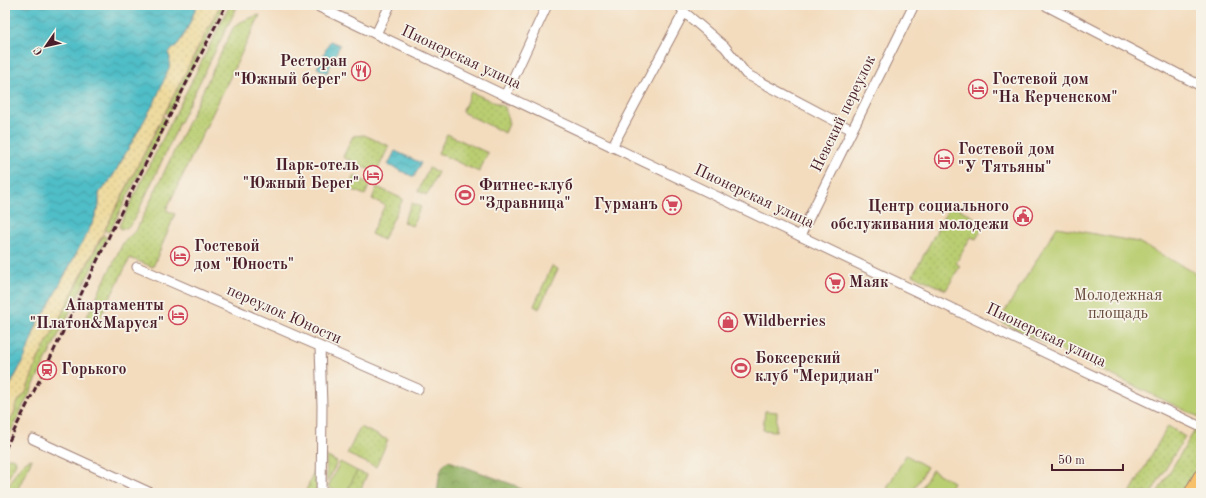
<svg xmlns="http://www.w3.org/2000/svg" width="1206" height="498" viewBox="0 0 1206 498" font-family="'Old Standard TT',serif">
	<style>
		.grass { fill: url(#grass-dots); stroke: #82764e }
		.forest { fill: url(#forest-crowns); stroke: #6e6847 }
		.sand { fill: url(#sand-dots); stroke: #9c7c64 }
		.park { fill: #b9cd71; stroke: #82764e }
		.water { fill: url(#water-waves); stroke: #4d6e79 }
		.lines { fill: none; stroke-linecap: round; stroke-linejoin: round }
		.minor-casing { stroke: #9e7e74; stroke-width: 11 }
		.primary-casing { stroke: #9e7e74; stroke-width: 17 }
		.minor { stroke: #fff; stroke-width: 9 }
		.primary { stroke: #f7c06b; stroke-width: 15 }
		.rail { stroke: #4a1f2b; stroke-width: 3; stroke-dasharray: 6 3; stroke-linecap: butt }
		.labels { text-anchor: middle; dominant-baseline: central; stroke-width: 3.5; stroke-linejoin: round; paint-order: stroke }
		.street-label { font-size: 16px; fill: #4a1f2b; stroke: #f7f3e8 }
		.poi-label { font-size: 16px; font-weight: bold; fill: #4a1f2b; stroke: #f7f3e8; text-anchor: start }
		.park-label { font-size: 16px; fill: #664a3c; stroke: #f7f3e8 }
	</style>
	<defs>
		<pattern id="grass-dots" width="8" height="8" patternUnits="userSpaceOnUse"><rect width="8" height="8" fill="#b9cd71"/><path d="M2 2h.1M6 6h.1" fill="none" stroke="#a1b062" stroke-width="1.8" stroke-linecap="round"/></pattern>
		<pattern id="forest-crowns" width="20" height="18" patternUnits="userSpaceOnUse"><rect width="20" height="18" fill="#92b063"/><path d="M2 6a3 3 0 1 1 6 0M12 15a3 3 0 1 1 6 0" fill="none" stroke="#798f52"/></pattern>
		<pattern id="sand-dots" width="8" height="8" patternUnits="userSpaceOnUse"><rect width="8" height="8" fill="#eeda9e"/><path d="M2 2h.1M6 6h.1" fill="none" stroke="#cebb88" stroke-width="1.8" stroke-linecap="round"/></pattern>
		<pattern id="water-waves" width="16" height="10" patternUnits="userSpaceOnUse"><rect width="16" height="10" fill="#50bec7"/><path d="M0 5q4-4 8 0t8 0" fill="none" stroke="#449aa2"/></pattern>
	</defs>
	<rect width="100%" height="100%" fill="#f7f3e8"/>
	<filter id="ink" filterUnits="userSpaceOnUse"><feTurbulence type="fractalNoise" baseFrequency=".025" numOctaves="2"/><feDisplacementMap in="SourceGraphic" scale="8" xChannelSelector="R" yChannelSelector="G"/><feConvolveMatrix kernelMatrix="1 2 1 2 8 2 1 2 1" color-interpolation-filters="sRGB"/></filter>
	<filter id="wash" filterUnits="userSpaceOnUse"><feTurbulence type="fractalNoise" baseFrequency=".012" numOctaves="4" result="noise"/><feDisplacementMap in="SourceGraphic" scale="16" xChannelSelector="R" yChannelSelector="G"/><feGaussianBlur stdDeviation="0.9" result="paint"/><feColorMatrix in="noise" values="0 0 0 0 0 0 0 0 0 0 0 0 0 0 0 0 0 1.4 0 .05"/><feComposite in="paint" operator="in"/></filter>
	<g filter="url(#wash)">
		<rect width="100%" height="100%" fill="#f3dcbe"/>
		<g class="grass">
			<polygon points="220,5 224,5 169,114 165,113"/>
			<path d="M230 5H238L182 118 136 216C132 222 129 229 121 229L119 226Z"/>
			<path d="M260 15 166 210 175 214 153 267 130 258 95 328 88 321 87 316 123 243 137 229 233 28C241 20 250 18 260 15Z"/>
			<polygon points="471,92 505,107 509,124 505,133 462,112"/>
			<polygon points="163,117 166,118 166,120 110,231 108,232 105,230"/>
			<polygon points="447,134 488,153 479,172 438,153"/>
			<polygon points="364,135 389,146 376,173 343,157 353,136"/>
			<polygon points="429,168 438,172 427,195 418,191"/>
			<polygon points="354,176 370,184 365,195 348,188"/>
			<polygon points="377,187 403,199 383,240 371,234 385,205 372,199"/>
			<polygon points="412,203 421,207 412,226 403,222"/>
			<polygon points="951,204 985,224 976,239 971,237 956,263 960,266 946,290 913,275"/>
			<polygon points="104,235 106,237 106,239 5,443 5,430 15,411 15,408 19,400 26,392 38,359 102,237"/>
			<polygon points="552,266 558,269 539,309 534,306"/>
			<polygon points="1168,426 1185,437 1151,493 1130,493"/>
			<polygon points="360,427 388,440 376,467 347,454"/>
			<polygon points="1195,430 1201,433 1201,466 1185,493 1157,493"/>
			<polygon points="326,456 337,462 327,483"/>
			<polygon points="9,458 15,459 16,463 5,484 5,459"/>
			<path d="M32 459 16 493H5C11 482 19 461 32 459Z"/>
			<polygon points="317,465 318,466 318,493 305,493"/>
			<polygon points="357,471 367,475 359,493 346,493"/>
		</g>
		<path class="forest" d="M448 461 452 462 514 485 521 489 523 493H437C439 483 438 466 448 461Z"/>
		<path class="sand" d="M197 5H220L52 333 38 359 26 392 19 400 15 408V411L5 430V395L18 371 38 321 45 312 93 222 99 206V194L101 190 105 187 114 174 155 101 170 58 168 53C184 42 190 22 197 5Z"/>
		<g class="park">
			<polygon points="1057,227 1138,242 1201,276 1201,418 999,321"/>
			<polygon points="765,411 777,412 776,431 763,430"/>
			<polygon points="906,455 927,467 912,493 896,493 887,488"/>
			<polygon points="340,462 357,471 346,493 340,493 328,487"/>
			<polygon points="932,470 953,482 947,493 919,493"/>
		</g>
		<g class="water">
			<path d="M5 5H197C190 22 184 42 168 53L170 58 169 68 155 101 114 174 105 187 101 190 99 194V206L93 222 45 312 38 321 25 357 5 395Z"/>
			<polygon points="330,41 340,45 327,73 317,68"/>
			<polygon points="395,151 421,163 414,177 388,165"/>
		</g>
	</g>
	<g filter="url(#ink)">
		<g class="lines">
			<defs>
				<g id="minor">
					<polyline points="315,5 1201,427"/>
					<polyline points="679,5 684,12 725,47 746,74 852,130"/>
					<polyline points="1045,5 1201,86"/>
					<polyline points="376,34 390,5"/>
					<polyline points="505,96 547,5"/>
					<polyline points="612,147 684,12"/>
					<polyline points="800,236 914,5"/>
					<polyline points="137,267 418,389"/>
					<polyline points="320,347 322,406 321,493"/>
					<polyline points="33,439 151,493"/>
				</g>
				<polyline id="primary" points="1192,493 1201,477"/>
			</defs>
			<use href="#minor" class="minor-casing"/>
			<use href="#primary" class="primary-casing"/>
			<use href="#minor" class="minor"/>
			<use href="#primary" class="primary"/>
			<polyline class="rail" points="5,449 45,369 113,228 226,5"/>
		</g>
	</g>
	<defs>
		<symbol id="restaurant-ring" viewBox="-11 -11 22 22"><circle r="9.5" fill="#f7f3e8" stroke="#d1495b" stroke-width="1.5"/><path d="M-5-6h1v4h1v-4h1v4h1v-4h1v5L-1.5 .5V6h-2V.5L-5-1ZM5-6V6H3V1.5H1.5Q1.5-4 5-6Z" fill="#d1495b"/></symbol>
		<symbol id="hotel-ring" viewBox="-11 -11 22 22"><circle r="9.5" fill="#f7f3e8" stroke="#d1495b" stroke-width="1.5"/><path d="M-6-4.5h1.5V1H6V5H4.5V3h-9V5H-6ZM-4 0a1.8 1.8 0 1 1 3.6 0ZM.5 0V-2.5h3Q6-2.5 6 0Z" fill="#d1495b"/></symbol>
		<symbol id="stadium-ring" viewBox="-11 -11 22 22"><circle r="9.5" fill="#f7f3e8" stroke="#d1495b" stroke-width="1.5"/><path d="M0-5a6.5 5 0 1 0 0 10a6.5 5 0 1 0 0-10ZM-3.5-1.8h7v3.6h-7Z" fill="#d1495b"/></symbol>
		<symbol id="supermarket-ring" viewBox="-11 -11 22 22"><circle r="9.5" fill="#f7f3e8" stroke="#d1495b" stroke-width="1.5"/><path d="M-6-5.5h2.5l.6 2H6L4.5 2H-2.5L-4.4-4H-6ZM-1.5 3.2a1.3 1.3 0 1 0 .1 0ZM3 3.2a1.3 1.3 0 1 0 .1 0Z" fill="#d1495b"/></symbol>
		<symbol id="civic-ring" viewBox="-11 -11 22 22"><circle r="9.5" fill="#f7f3e8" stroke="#d1495b" stroke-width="1.5"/><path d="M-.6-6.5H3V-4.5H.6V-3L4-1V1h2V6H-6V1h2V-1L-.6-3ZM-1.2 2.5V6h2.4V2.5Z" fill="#d1495b"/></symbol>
		<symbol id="shop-ring" viewBox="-11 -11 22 22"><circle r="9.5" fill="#f7f3e8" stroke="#d1495b" stroke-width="1.5"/><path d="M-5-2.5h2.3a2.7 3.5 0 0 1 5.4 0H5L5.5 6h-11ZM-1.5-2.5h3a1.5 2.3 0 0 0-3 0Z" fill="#d1495b"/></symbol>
		<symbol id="station-ring" viewBox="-11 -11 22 22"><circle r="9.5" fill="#f7f3e8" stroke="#d1495b" stroke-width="1.5"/><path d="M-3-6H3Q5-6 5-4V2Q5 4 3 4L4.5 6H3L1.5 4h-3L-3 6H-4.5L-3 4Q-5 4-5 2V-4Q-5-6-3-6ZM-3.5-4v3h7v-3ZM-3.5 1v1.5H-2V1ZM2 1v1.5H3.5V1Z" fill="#d1495b"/></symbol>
	</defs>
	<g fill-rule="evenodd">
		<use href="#restaurant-ring" x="350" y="60" width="22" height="22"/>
		<use href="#hotel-ring" x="967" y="78" width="22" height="22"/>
		<use href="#hotel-ring" x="933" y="148" width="22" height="22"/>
		<use href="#hotel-ring" x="362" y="164" width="22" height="22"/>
		<use href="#stadium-ring" x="454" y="184" width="22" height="22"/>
		<use href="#supermarket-ring" x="661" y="194" width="22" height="22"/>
		<use href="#civic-ring" x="1012" y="205" width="22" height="22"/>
		<use href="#hotel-ring" x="169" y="245" width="22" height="22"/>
		<use href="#supermarket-ring" x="824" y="272" width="22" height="22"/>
		<use href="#hotel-ring" x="167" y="304" width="22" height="22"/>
		<use href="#shop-ring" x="717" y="311" width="22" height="22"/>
		<use href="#stadium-ring" x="730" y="357" width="22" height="22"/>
		<use href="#station-ring" x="36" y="359" width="22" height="22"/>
	</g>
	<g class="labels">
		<g class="street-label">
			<text transform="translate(461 58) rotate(25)">Пионерская улица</text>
			<text transform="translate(844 114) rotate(-64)">Невский переулок</text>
			<text transform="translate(754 197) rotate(25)">Пионерская улица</text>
			<text transform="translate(284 315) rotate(24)">переулок Юности</text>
			<text transform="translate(1046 336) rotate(25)">Пионерская улица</text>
		</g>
		<g class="poi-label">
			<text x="347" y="62" text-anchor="end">Ресторан<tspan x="347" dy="18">"Южный берег"</tspan></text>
			<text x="992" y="80">Гостевой дом<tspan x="992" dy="18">"На Керченском"</tspan></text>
			<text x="958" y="150">Гостевой дом<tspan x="958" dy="18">"У Тятьяны"</tspan></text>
			<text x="359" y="166" text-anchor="end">Парк-отель<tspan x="359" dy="18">"Южный Берег"</tspan></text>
			<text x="479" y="186">Фитнес-клуб<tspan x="479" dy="18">"Здравница"</tspan></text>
			<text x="658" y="205" text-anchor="end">Гурманъ</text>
			<text x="1009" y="207" text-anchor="end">Центр социального<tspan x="1009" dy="18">обслуживания молодежи</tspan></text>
			<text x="194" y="247">Гостевой<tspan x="194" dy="18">дом "Юность"</tspan></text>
			<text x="849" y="283">Маяк</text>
			<text x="164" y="306" text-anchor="end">Апартаменты<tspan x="164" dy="18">"Платон&amp;Маруся"</tspan></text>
			<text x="742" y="322">Wildberries</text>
			<text x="755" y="359">Боксерский<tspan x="755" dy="18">клуб "Меридиан"</tspan></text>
			<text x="61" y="370">Горького</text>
		</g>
		<g class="park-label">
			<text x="1118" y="296">Молодежная<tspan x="1118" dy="18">площадь</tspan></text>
		</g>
	</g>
	<rect width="1206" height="498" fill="none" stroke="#f7f3e8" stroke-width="20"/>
	<g transform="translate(46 46) rotate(236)" stroke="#f7f3e8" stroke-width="3" paint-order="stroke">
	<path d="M0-3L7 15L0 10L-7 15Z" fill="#4a1f2b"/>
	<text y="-6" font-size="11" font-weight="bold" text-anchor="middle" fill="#4a1f2b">С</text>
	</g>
	<path d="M1052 464v6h71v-6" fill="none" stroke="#4a1f2b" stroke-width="2"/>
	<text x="1058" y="464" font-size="12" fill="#4a1f2b" stroke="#f7f3e8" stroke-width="3" paint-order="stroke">50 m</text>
</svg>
